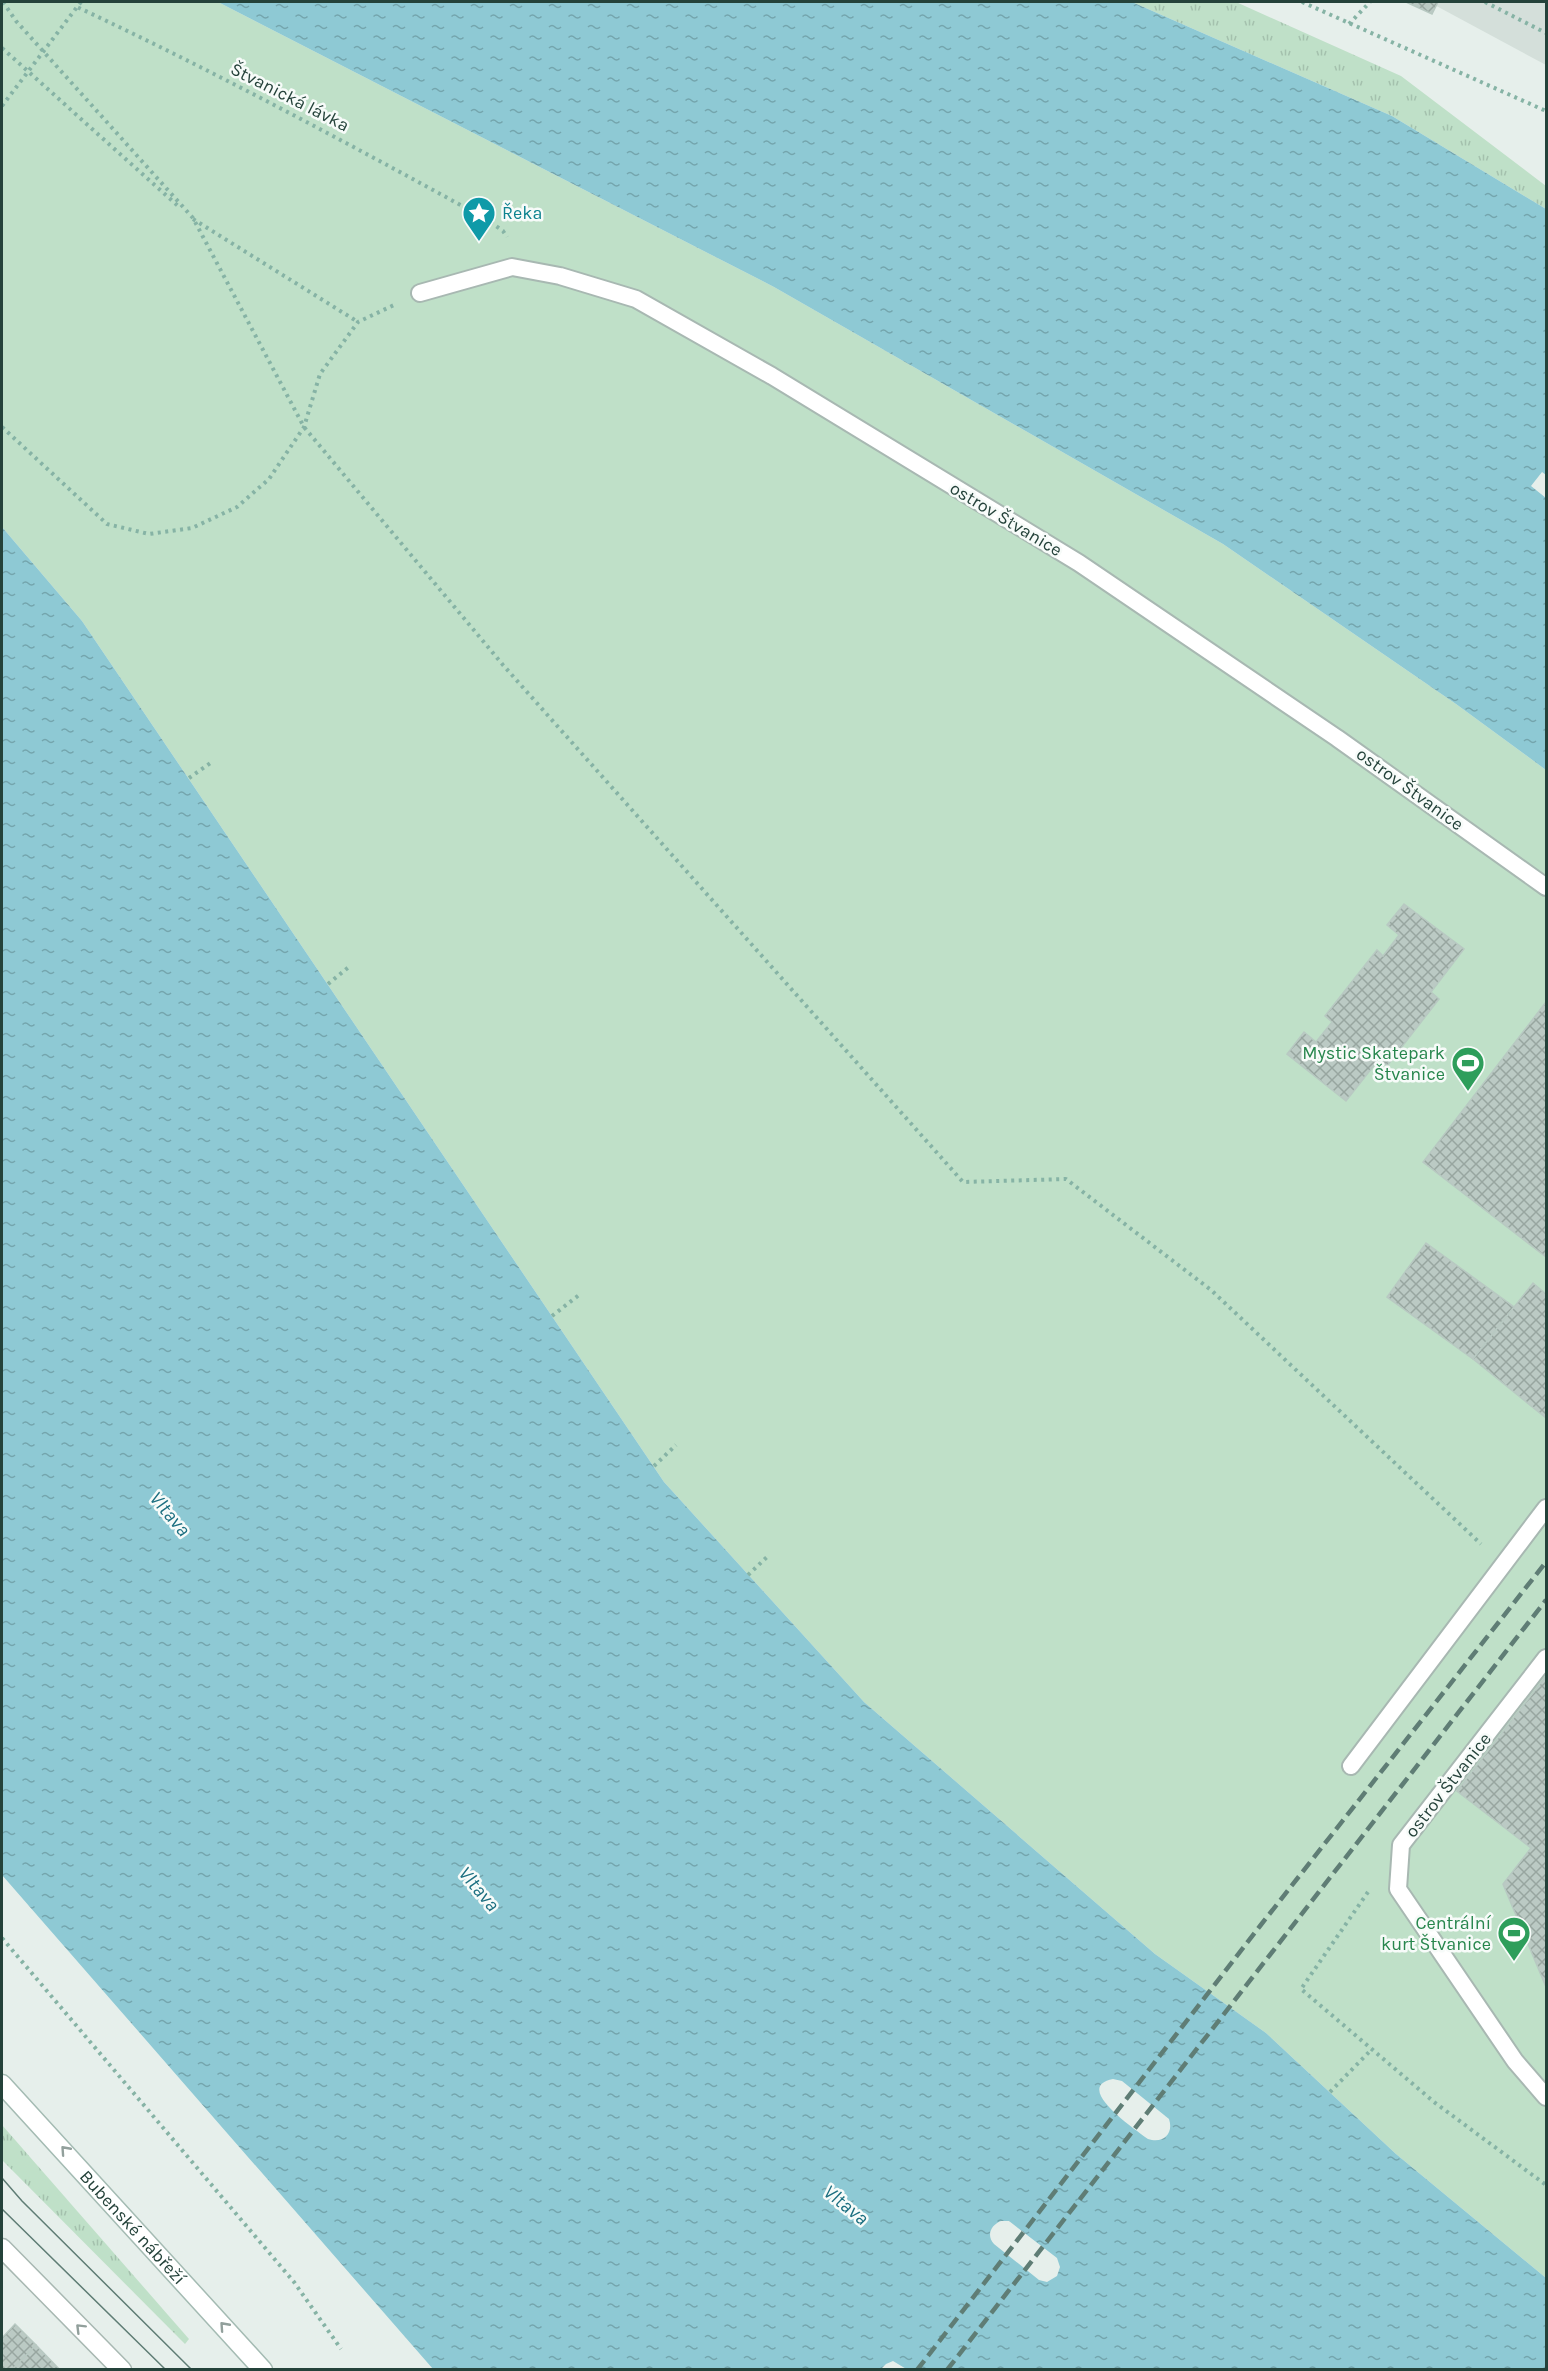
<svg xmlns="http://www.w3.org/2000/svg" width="1548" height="2371" viewBox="0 0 1548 2371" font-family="Karla,sans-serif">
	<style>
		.built { fill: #d4dfda }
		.grass { fill: url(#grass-tufts) }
		.green { fill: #bfe0c8 }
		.water { fill: url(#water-ripples); fill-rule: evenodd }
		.building { fill: url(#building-cross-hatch); stroke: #b8c9c2; stroke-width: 1.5 }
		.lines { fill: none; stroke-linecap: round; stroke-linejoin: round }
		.lane-casing { stroke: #a8b8b2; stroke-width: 20 }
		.street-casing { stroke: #a8b8b2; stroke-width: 21 }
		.secondary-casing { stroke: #a4bbb3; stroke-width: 21 }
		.path { stroke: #86b3a5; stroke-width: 4; stroke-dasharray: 3 4.5; stroke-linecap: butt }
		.lane { stroke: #fff; stroke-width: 16 }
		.street { stroke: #fff; stroke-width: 18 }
		.secondary { stroke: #fff; stroke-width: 18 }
		.tram { stroke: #5f7d75; stroke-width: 1.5 }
		.rail { stroke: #5f7d75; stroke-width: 4.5; stroke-dasharray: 12 6; stroke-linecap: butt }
		.path-bridge { stroke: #86b3a5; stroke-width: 4; stroke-dasharray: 3 4.5; stroke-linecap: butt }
		.oneway { stroke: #92a09c }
		.labels { text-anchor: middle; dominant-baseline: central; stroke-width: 5; stroke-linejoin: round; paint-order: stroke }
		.street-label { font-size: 18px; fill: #24423a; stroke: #f7fbf9 }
		.culture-label { font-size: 18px; fill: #0d838f; stroke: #f7fbf9; text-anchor: start }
		.leisure-label { font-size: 18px; fill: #27864d; stroke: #f7fbf9; text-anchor: end }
		.water-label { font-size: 20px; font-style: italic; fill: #1c6f80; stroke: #f7fbf9 }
	</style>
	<defs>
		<pattern id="grass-tufts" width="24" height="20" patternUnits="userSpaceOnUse" patternTransform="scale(1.5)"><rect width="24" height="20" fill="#bfe0c8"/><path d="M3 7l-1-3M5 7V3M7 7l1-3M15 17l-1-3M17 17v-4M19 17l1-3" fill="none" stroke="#a4c1ad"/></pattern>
		<pattern id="water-ripples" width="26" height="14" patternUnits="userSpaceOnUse" patternTransform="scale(1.5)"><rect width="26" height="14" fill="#8ec9d4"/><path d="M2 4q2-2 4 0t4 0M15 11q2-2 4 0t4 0" fill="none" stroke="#74a5ad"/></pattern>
		<pattern id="building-cross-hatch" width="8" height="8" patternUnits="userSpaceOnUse" patternTransform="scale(1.5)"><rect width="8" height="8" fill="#bbcac4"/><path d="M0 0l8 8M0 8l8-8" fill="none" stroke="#98a6a0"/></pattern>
	</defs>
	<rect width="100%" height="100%" fill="#e6efeb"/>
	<polygon class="built" points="1429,2 1546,2 1546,65"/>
	<g class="grass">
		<polygon points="1132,2 1236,2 1401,76 1546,186 1546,209 1392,116"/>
		<polygon points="2,2125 189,2339 185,2344 3,2161"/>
	</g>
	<polygon class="green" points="2,2 218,2 774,287 1223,544 1456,704 1546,770 1546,2278 1396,2154 1266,2033 1155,1954 864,1702 664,1482 82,621 2,527"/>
	<g class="water">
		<polygon points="218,2 1132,2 1392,116 1546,209 1546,475 1542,472 1531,486 1546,498 1546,770 1456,704 1223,544 774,287"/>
		<path d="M2 527 82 621 664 1482 864 1702 1155 1954 1266 2033 1396 2154 1546 2278V2369L908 2370 893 2361 886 2364 880 2370 433 2369 2 1875ZM1113 2079 1122 2081 1169 2119C1174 2134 1163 2144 1148 2139 1138 2131 1071 2087 1113 2079ZM1001 2221H1009L1057 2258 1060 2267 1057 2276 1047 2282 1039 2280 994 2244C986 2235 991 2225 1001 2221Z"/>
	</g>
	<g class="building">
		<polygon points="1406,2 1438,2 1432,14"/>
		<polygon points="1404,904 1464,949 1431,992 1439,999 1387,1066 1379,1059 1346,1101 1287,1054 1304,1032 1316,1042 1332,1022 1325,1016 1377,950 1383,956 1399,935 1387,925"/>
		<polygon points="1546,1002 1546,1257 1423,1162"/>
		<polygon points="1426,1243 1514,1307 1473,1359 1387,1297"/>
		<polygon points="1533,1283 1546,1294 1546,1418 1473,1359"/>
		<polygon points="1546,1676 1546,1987 1503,1884 1531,1848 1457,1791"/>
		<polygon points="15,2324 36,2345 12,2370 2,2370 2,2338"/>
		<polygon points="36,2345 60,2370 12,2370"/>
	</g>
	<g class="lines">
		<defs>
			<g id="lane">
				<polyline points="420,293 512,267 560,276 636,299 772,376 1079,563 1337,738 1546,887"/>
				<polyline points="1546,1658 1401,1845 1398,1889 1515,2061 1546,2097"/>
				<polyline points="1351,1766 1546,1508"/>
			</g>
			<polyline id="street" points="2,2248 122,2370"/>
			<g id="secondary">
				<path id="s1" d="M2 2084 263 2370"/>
			</g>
		</defs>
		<use href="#lane" class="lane-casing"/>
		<use href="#street" class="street-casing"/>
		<use href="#secondary" class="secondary-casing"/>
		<g class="path">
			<polyline points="3,2 16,21 193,218 304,427 503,665 963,1182 1066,1179 1211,1290 1481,1544"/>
			<path d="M81 2 77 7C216 72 351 145 486 219L503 231 507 237"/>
			<polyline points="1302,2 1546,111"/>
			<polyline points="1485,2 1546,33"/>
			<polyline points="1349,24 1370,2"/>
			<polyline points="2,48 178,206"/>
			<polyline points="193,219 358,322"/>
			<polyline points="2,427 107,524 149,534 192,528 237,507 269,479 304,427 320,374 358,322 394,305"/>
			<polyline points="189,778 212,762"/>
			<polyline points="328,984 350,966"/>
			<polyline points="552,1316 579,1295"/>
			<polyline points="654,1466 676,1445"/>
			<polyline points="748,1575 768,1556"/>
			<polyline points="1368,1892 1301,1989 1434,2102 1546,2185"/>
			<polyline points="2,1938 294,2282 341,2349"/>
			<polyline points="1330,2092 1372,2049"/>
		</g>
		<use href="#lane" class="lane"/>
		<use href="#street" class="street"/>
		<use href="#secondary" class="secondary"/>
		<g class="tram">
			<polyline points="2,2178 22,2201 192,2370"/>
			<polyline points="2,2209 166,2370"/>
		</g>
		<g class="rail">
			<polyline points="917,2370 1260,1926 1546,1562"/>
			<polyline points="947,2370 1546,1600"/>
		</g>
		<polyline class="path-bridge" points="2,106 77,7"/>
	</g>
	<defs><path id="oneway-chevron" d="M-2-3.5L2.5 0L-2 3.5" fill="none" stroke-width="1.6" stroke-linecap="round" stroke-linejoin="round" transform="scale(1.5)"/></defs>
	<g class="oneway">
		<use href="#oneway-chevron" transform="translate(65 2150) rotate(-132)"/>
		<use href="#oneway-chevron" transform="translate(224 2326) rotate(-132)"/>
		<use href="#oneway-chevron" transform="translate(80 2328) rotate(-135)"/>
	</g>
	<defs>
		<symbol id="sight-pin" viewBox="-11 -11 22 30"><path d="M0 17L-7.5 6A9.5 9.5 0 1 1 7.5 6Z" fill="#0f9aa8" stroke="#f7fbf9"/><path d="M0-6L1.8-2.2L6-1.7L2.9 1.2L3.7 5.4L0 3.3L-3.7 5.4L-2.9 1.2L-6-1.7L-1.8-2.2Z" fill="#fff"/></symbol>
		<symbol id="stadium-pin" viewBox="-11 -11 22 30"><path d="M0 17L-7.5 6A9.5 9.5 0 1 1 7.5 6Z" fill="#2e9e5b" stroke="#f7fbf9"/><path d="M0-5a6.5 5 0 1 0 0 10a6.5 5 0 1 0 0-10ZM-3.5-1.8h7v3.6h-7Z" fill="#fff"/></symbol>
	</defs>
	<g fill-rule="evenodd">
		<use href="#sight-pin" x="460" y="194" width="38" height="52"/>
		<use href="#stadium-pin" x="1449" y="1044" width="38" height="52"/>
		<use href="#stadium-pin" x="1495" y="1914" width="38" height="52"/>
	</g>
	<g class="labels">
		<g class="street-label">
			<text transform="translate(290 97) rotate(27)">Štvanická lávka</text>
			<text transform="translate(1006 519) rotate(31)">ostrov Štvanice</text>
			<text transform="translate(1410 789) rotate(36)">ostrov Štvanice</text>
			<text transform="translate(1448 1785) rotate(-52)">ostrov Štvanice</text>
			<text stroke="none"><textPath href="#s1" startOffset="194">Bubenské nábřeží</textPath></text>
		</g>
		<g class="culture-label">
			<text x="502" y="213">Řeka</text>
		</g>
		<g class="leisure-label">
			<text x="1445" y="1053">Mystic Skatepark<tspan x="1445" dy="21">Štvanice</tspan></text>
			<text x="1491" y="1923">Centrální<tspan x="1491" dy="21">kurt Štvanice</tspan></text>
		</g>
		<g class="water-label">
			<text transform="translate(170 1514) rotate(50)">Vltava</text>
			<text transform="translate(479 1889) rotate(50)">Vltava</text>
			<text transform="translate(846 2205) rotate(39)">Vltava</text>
		</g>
	</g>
	<rect width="1548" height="2371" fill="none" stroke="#24423a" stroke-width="6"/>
</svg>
